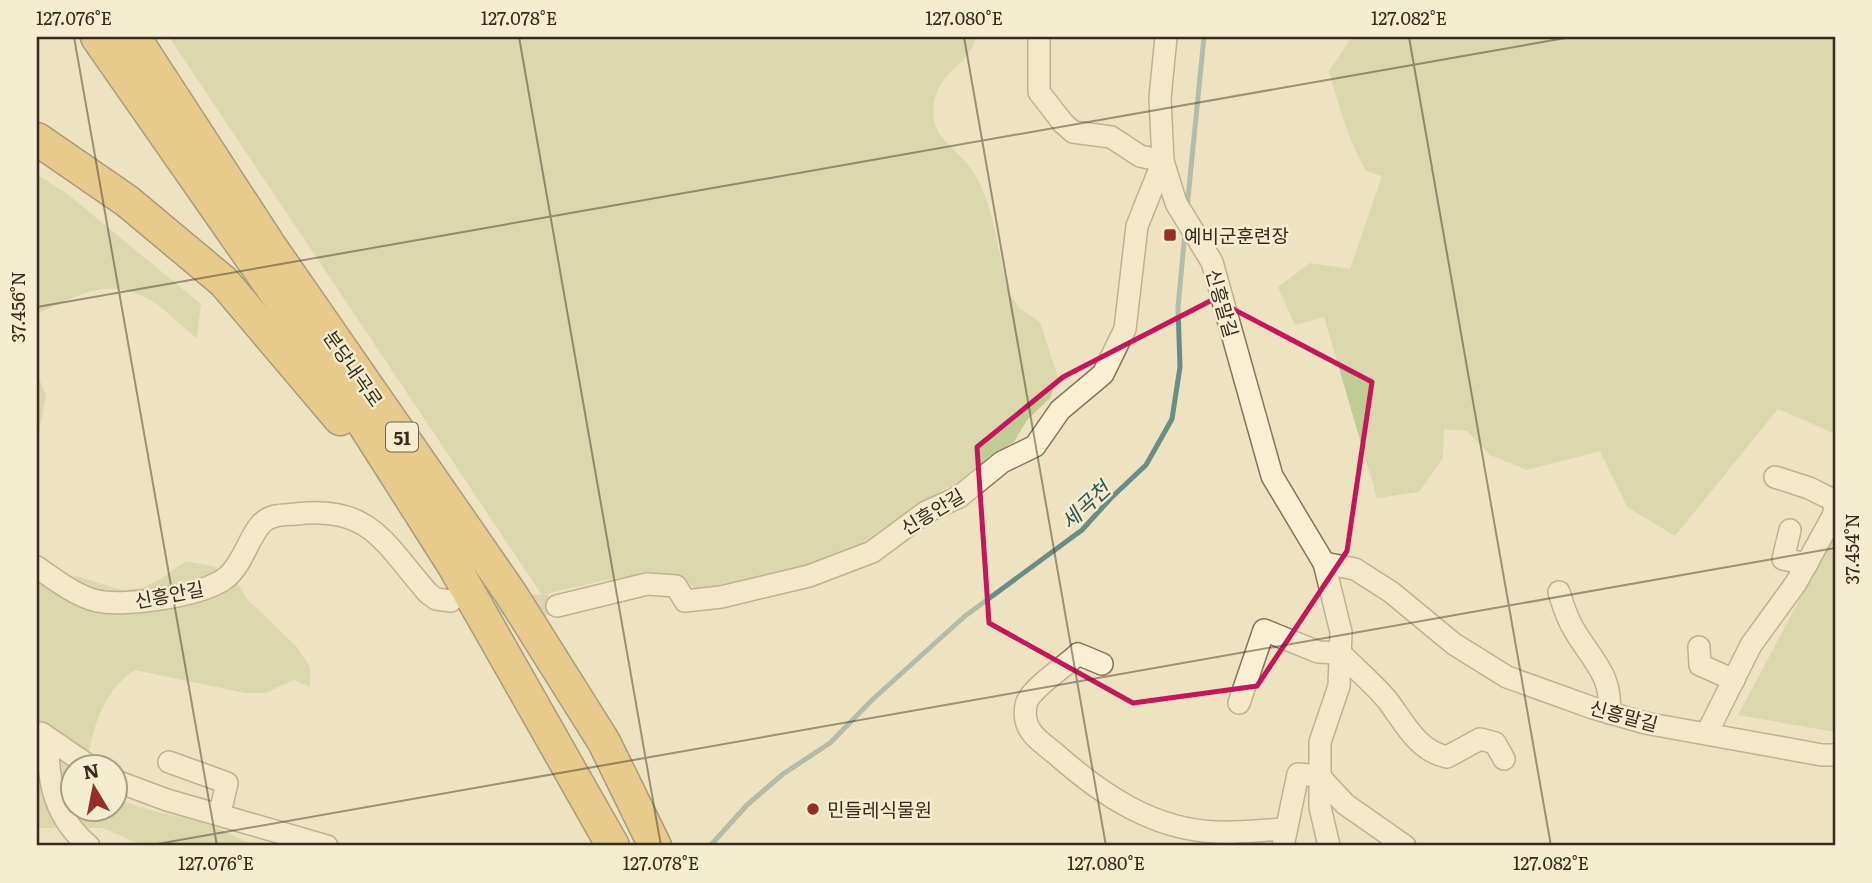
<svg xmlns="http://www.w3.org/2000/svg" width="1872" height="883" viewBox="0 0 1872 883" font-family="Literata,'Noto Sans KR',serif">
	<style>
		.green { fill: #c1cb94 }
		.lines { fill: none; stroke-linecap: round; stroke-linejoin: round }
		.stream { stroke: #6a8d87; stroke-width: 5 }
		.minor-tunnel { stroke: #c9be9f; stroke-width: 21; stroke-dasharray: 21 10; stroke-linecap: butt }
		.minor-casing { stroke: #867458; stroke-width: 24 }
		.highway-casing { stroke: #54422c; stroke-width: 35 }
		.minor { stroke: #f9f0d3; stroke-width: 21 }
		.highway { stroke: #deaa4f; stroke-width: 32 }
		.marked { fill: none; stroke: #c2185b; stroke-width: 5; stroke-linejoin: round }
		.ticks { fill: none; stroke: #362b1c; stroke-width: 2; stroke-opacity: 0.45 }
		.poi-dot { fill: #952f28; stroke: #f5edcf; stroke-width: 2.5 }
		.labels { text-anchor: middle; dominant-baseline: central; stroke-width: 5; stroke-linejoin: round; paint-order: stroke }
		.shield { fill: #f5edcf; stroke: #6f6552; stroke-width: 2 }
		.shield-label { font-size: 18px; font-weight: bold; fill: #362b1c }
		.poi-label { font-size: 19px; fill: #362b1c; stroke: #f5edcf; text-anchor: start }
		.street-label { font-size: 19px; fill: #362b1c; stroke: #f5edcf }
		.water-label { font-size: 21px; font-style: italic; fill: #2b5556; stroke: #f5edcf }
		.neatline { fill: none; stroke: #362b1c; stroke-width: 2.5 }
		.ticks-label { font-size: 18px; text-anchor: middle; fill: #362b1c }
	</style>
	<rect width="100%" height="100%" fill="#eee3c0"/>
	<g class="green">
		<path d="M169 37H976C971 62 941 72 935 98 926 137 954 144 972 170 996 206 997 254 1009 294L1019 308 1040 322 1058 377 1050 398 1027 420 1014 442 989 456 960 485 944 489 847 553 819 565 695 590C670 557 578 588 542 595Z"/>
		<path d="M1352 37H1835V434L1778 409 1675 536 1627 507 1600 451 1527 470 1490 455 1467 431 1444 429 1443 458 1419 492 1377 498 1324 317 1295 325 1278 287 1310 263 1350 269 1382 176 1366 171C1348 139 1339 107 1329 71Z"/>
		<path d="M37 175 66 193 201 304 197 338C182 328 170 313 155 303 107 274 83 295 37 313Z"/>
		<polygon points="37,374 46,395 37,443"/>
		<polygon points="1835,533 1835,732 1738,715"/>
		<path d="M186 561 216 567 238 584 247 599 297 647 310 667V687L294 680 265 693H245L135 670C102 691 92 731 86 767L74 768V810H116V797C145 813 179 814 210 825 228 832 242 842 261 846H144L103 828H37V584L76 576 122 590 142 588 162 578Z"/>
	</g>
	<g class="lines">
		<g class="stream">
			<polyline points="1187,208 1204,37"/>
			<polyline points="710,846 747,805 783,774 830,743 872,700 965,616 1082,530 1111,498 1146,465 1172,419 1180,367 1178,307 1185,232"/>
		</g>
		<polyline class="minor-tunnel" points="465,602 557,606"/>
		<defs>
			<g id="minor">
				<polyline points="1166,37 1160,98 1163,161 1176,203 1212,262 1272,476 1324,563 1341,632 1339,686 1320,742 1320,807 1329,846"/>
				<polyline points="1775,477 1809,488 1835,501"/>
				<polyline points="1790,530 1783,559 1807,564"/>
				<polyline points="1324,563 1355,569 1391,592 1454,644 1507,677 1593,708 1645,723 1822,755 1835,755"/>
				<path d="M37 567C54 579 76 596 97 601 125 607 205 596 227 577 243 563 248 539 261 524 270 514 284 515 296 514 370 505 384 543 428 593L436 599 451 601"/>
				<path d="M1559 592C1563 606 1568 621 1576 633 1593 661 1613 677 1609 713"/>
				<polyline points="557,606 647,584 676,586 685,601 721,597 809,576 872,552 926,512 959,497 1002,462 1035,446 1060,410 1103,374 1125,329 1137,226 1163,161 1140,156 1111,137 1073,132 1063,123 1039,92 1039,37"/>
				<polyline points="1699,647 1700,665 1734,680"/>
				<path d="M1102 664 1078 654C1066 666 1028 690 1026 705 1021 731 1040 741 1057 755 1102 795 1154 830 1217 832 1239 833 1263 830 1286 829"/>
				<path d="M1239 703 1264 630 1318 652 1340 653C1356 669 1374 684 1388 701 1405 724 1418 751 1447 757L1480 739 1495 743 1504 759"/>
				<polyline points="41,733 92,768"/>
				<polyline points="1707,733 1751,645 1796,583 1833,516 1835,507"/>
				<path d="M48 738C47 781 55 818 89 846"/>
				<polyline points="169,762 227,783 220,813"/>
				<polyline points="116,781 167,800 327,846"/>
				<polyline points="1283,846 1298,774 1319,776 1345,804 1405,846"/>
			</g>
			<g id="highway">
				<polyline points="97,37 330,371 454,566 613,846"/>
				<polyline points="134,37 270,246 511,594 604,742 655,846"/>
				<polyline points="37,139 127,201 224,282 340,419"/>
			</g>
		</defs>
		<use href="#minor" class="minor-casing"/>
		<use href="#highway" class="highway-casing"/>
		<use href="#minor" class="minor"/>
		<use href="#highway" class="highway"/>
	</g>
	<path d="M0 0H1872V883H0ZM1214 299 1372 382 1347 551 1257 686 1133 703 989 623 977 447 1063 377Z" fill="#eee3c0" fill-opacity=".55" fill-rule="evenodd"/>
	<path class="marked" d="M1214 299 1372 382 1347 551 1257 686 1133 703 989 623 977 447 1063 377Z"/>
	<path class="ticks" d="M74 37 217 846M519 37 661 846M964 37 1106 846M1409 37 1551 846M37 307 1571 37M146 846 1835 548"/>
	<g class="poi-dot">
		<rect x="1163" y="228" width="14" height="14" rx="3.5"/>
		<circle cx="813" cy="809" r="7"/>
	</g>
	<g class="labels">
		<rect class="shield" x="386" y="422.5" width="32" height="29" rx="5"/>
		<g class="shield-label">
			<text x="402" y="437">51</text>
		</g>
		<g class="poi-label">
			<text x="1184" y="235">예비군훈련장</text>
			<text x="827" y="809">민들레식물원</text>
		</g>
		<g class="street-label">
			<text transform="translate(1223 303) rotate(74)">신흥말길</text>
			<text transform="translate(354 368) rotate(55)">분당내곡로</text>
			<text transform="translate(932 511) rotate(-31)">신흥안길</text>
			<text transform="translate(169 594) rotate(-11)">신흥안길</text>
			<text transform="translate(1624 715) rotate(15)">신흥말길</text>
		</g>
		<g class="water-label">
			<text transform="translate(1084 504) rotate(-43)">세곡천</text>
		</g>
	</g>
	<rect width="1872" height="883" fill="none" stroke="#f5edcf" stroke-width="77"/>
	<g transform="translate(94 788) rotate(350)"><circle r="33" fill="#f5edcf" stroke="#a99f87" stroke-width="2"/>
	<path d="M0-5L12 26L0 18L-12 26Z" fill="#952f28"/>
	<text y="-10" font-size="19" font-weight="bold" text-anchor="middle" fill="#362b1c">N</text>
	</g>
	<rect x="38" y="38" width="1796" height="806" class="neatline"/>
	<g class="ticks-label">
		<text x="74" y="25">127.076°E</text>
		<text x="519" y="25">127.078°E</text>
		<text x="964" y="25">127.080°E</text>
		<text x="1409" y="25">127.082°E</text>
		<text transform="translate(19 307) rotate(-90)" y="6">37.456°N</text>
		<text transform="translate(1853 549) rotate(-90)" y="6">37.454°N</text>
		<text x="216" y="870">127.076°E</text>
		<text x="661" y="870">127.078°E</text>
		<text x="1106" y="870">127.080°E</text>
		<text x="1551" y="870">127.082°E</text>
	</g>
</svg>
